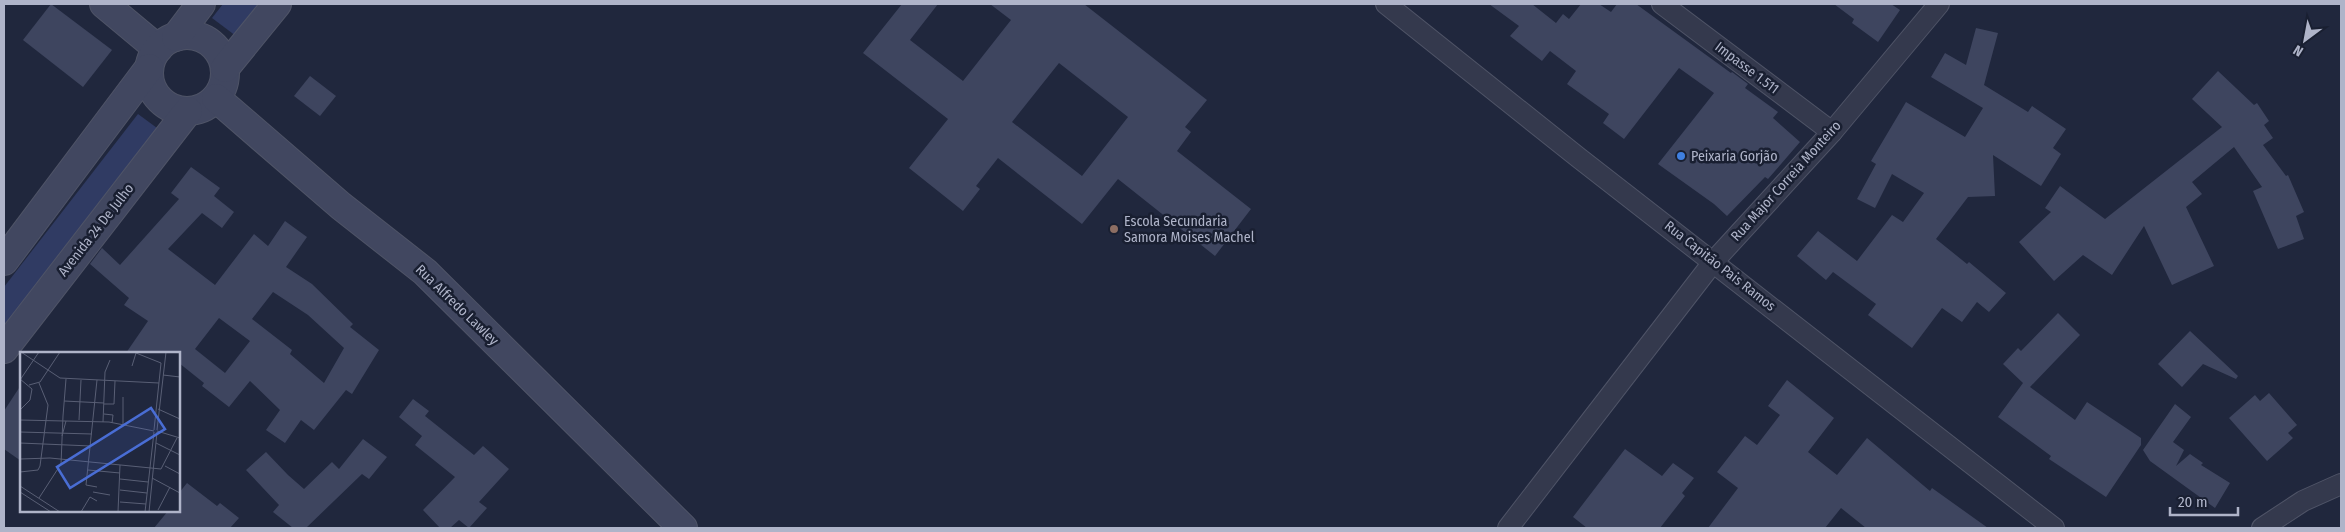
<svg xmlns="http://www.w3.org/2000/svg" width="2345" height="532" viewBox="0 0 2345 532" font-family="'Fira Sans Condensed',sans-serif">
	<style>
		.water { fill: #303b63 }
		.building { fill: #3e455f; fill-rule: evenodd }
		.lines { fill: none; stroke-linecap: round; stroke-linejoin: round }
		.street-casing { stroke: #4f5467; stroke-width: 22 }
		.secondary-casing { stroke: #4f5467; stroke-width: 30 }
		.street { stroke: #34394d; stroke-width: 20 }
		.secondary { stroke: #414760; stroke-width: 28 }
		.shop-dot { fill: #3f7fe0; stroke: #191f31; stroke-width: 2 }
		.education-dot { fill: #8d6e63; stroke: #191f31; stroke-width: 2 }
		.labels { text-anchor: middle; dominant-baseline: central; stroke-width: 5; stroke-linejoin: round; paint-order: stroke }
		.street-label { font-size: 14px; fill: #afb4c9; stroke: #191f31 }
		.poi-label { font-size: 14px; fill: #afb4c9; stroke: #191f31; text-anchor: start }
		.inset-road { fill: none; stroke: #595f75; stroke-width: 1 }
		.view { fill: #496dd4; fill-opacity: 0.15; stroke: #496dd4; stroke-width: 2.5 }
		.inset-edge { fill: none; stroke: #afb4c9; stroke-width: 2.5 }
	</style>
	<rect width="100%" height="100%" fill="#20273d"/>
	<g class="water">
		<polygon points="223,4 261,4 236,36 212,18"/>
		<polygon points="138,114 157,128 4,334 4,287"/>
	</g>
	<g class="building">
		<polygon points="51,4 112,50 83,87 23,40"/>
		<path d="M902 4H938L910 40 963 81 1011 20 990 4H1084L1207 100 1185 127 1191 132 1177 151 1251 209 1215 256 1118 179 1082 224 998 158 976 186 980 189 963 211 909 168 948 119 863 53ZM1059 63 1128 117 1082 176 1012 122Z"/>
		<polygon points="1489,4 1532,4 1556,23 1563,14 1569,19 1581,4 1599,4 1611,12 1617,4 1636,4 1731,73 1732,72 1748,84 1745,88 1778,112 1773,118 1800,142 1768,179 1765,177 1727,216 1714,204 1658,164 1714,93 1679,68 1624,139 1603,123 1609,114 1567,84 1576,71 1550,51 1542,61 1510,36 1519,26"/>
		<polygon points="1834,4 1891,4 1900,10 1878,42 1852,23 1854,19"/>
		<polygon points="1976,28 1998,33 1984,85 2028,112 2032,106 2066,129 2053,148 2061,154 2041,186 1993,155 1995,196 1968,197 1936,239 1967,264 1969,262 2006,293 1989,312 1977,302 1962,322 1942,308 1912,348 1868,315 1876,304 1833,272 1826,280 1797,256 1818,231 1857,261 1892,215 1903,222 1924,193 1892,174 1875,208 1857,199 1876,164 1871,161 1906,102 1965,137 1983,108 1931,77 1945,53 1966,65"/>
		<polygon points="2218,71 2254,105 2257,103 2269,121 2264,125 2273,138 2263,145 2286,176 2288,175 2304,212 2296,216 2304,239 2278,249 2253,191 2262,187 2234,147 2192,182 2202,194 2186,207 2214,266 2172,285 2144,226 2112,275 2083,255 2054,281 2019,242 2051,212 2045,208 2060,186 2105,219 2222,127 2192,99"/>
		<polygon points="310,76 336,96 320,116 294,96"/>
		<path d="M191 167 220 188 214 196 234 212 222 228 202 213 168 249 215 285 254 234 268 246 285 221 307 237 286 267 312 284 353 324 350 327 379 350 352 394 346 390 314 430 301 420 285 443 266 430 280 410 250 381 229 407 202 386 204 383 179 363V353H126L148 321 124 305 129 298 90 264 102 248 120 265 179 199 171 193ZM273 292 308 315 344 348 324 383 290 354 292 350 252 319ZM219 318 250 341 225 373 195 349Z"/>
		<polygon points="2058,313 2080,335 2030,387 2075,420 2087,402 2141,438 2141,445 2106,497 2049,459 2051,456 1998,417 2023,383 2003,364 2018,348 2021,351"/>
		<polygon points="2190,331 2238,376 2236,379 2203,364 2182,387 2158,364"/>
		<polygon points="1787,380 1834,418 1808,452 1837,475 1867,438 1930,491 1932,488 1988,528 1866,528 1841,508 1825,528 1708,528 1738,488 1717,472 1745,436 1757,445 1780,415 1768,406"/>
		<polygon points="21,385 21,461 4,449 4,411"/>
		<polygon points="2269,393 2297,425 2288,433 2293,438 2267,461 2229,418 2255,395 2260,401"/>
		<polygon points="413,399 429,411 425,416 474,455 483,446 509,469 479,502 487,508 469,528 459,520 450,528 440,528 423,510 455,477 415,445 422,436 399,417"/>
		<polygon points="2175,404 2191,417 2173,442 2184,450 2176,466 2190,454 2203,463 2201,465 2230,483 2215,508 2150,461 2143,450"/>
		<polygon points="363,439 387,457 369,479 362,474 306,528 293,528 273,512 279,505 246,470 266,452 288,475 304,489 332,462 339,469"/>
		<polygon points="1625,449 1662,476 1673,463 1694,478 1682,493 1685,496 1660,528 1587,528 1573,517"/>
		<polygon points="187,483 217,506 220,503 239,518 230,528 154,528 168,511 179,511 179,493"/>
	</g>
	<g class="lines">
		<defs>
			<g id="street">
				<polyline points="1386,4 1579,158 2054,528"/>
				<polyline points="1662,4 1832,132"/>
				<polyline points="1508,528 1714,261 1832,132 1939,4"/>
				<polyline points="2262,528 2303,501 2341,484"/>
			</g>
			<g id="secondary">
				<polyline points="104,4 158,49"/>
				<circle cx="187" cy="73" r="38"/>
				<polyline points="176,37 201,4"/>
				<polyline points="225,68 277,4"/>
				<polyline points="216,98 341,206 425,272 683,528"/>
				<polyline points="4,261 149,68"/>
				<polyline points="4,349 188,111"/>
			</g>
		</defs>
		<use href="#street" class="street-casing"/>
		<use href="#secondary" class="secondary-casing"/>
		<use href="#street" class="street"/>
		<use href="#secondary" class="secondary"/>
	</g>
	<circle class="shop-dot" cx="1681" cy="156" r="5"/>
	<circle class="education-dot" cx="1114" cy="229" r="5"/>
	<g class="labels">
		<g class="street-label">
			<text transform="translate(1747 68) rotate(37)">Impasse 1.511</text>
			<text transform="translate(1786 181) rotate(-48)">Rua Major Correia Monteiro</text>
			<text transform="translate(96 230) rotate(-52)">Avenida 24 De Julho</text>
			<text transform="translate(1720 266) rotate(38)">Rua Capitão Pais Ramos</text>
			<text transform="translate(457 305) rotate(44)">Rua Alfredo Lawley</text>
		</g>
		<g class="poi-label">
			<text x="1691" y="156">Peixaria Gorjão</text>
			<text x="1124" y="221">Escola Secundaria<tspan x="1124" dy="16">Samora Moises Machel</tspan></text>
		</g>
	</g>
	<g transform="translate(20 352)">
		<rect width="160" height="160" fill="#20273d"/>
		<path class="inset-road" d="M1 0 40 26 139 31M112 14 116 1 141 11 134 78M143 23 160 25M0 27 12 37 10 48 0 58M0 28 19 0M9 33 20 30 40 0M44 49 84 51M84 52H94L95 29M138 57 160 67M84 62 93 63 92 71M43 64 46 27M0 68 89 70 134 79M59 68 61 28M83 70 85 20 90 8M103 73V45M137 78 146 0M137 79 160 86M0 80 72 82M42 84 46 69M0 91 71 94M136 91 160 103M0 107 30 106 141 117 157 86M145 114 160 122M68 118 100 121M0 120 18 118 20 114 28 53 19 31M132 126 160 141M100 127 128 130M0 134 40 160M77 135 66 133 77 28M100 138 127 141M0 140 31 160M73 140 90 143M19 146 41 112 43 64M100 150 126 152M138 158 150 135M61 160 70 145 77 149M98 160 100 113M125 160 134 80M129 160 137 80"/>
		<path class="view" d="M131 56 145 77 50 136 37 115Z"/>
		<rect width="160" height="160" class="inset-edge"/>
	</g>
	<rect width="2345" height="532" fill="none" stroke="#afb4c9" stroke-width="10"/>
	<g transform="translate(2305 40) rotate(212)" stroke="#191f31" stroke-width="4" paint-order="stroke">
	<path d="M0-4L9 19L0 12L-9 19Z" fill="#afb4c9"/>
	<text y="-8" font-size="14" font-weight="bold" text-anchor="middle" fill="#afb4c9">N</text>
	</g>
	<path d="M2170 507v8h68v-8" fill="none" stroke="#afb4c9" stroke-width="2.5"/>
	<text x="2178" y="507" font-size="15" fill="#afb4c9" stroke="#191f31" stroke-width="4" paint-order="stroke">20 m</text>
</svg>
